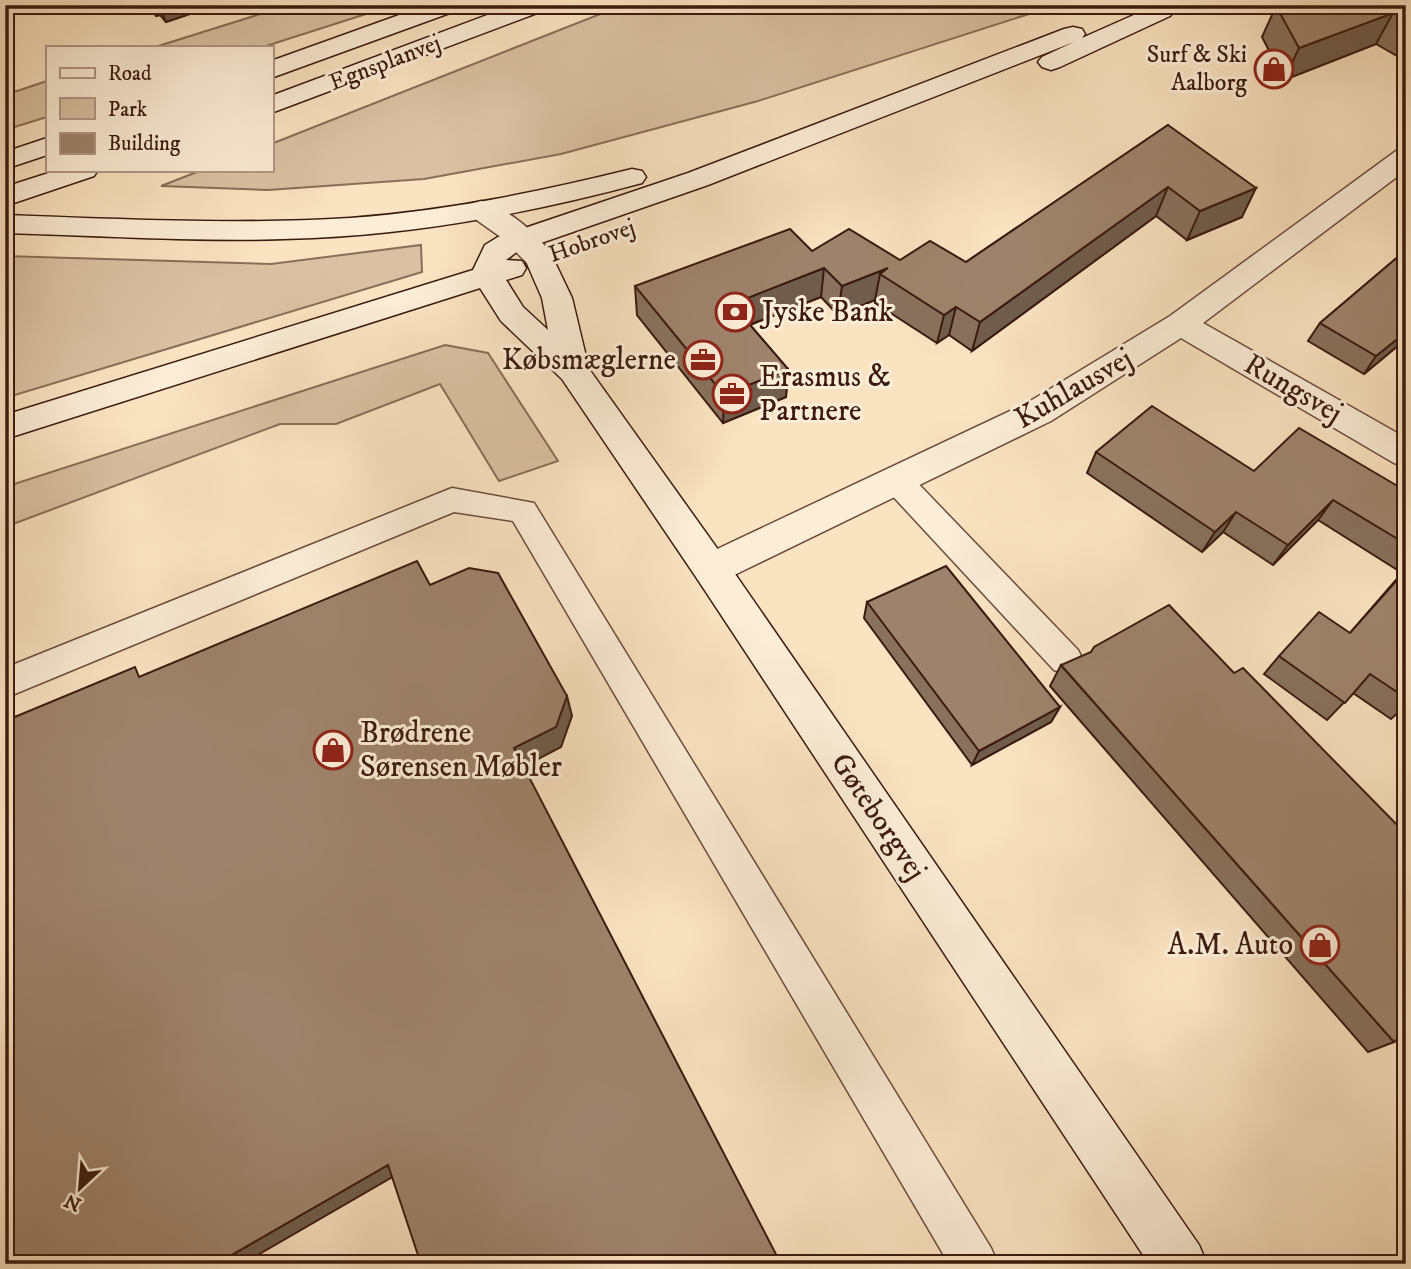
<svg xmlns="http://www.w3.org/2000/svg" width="1411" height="1269" viewBox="0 0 1411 1269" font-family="'IM FELL DW Pica',serif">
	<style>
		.green { fill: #dac1a3; stroke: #8a6e59; stroke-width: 2 }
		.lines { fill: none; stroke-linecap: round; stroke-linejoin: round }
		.lane-casing { stroke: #6b4c3c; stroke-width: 3 }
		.street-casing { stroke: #6b4c3c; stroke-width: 3 }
		.secondary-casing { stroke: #3b1a0f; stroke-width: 3 }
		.lane { fill: #fcedd7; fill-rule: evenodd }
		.street { fill: #fcedd7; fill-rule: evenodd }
		.secondary { fill: #fcedd7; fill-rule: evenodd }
		.wall { fill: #88715d; stroke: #3b1a0f; stroke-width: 2 }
		.shaded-wall { fill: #6f5c4c; stroke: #3b1a0f; stroke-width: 2 }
		.building { fill: #9e836c; stroke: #3b1a0f; stroke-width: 2 }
		.labels { text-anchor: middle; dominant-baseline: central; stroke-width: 6; stroke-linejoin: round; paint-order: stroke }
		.far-poi-label { font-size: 24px; fill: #3b1a0f; stroke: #fcedd7; text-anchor: end }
		.far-street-label { font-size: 24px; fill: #3b1a0f; stroke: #fcedd7 }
		.poi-label { font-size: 30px; fill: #3b1a0f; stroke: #fcedd7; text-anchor: start }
		.street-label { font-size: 30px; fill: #3b1a0f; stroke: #fcedd7 }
	</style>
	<rect width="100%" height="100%" fill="#fae3c1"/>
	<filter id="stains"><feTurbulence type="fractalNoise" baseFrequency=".00286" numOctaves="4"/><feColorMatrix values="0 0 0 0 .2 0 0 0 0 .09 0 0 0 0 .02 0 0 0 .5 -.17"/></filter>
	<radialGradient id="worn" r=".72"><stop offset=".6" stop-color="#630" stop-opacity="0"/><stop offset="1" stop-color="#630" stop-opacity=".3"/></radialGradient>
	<g class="green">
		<polygon points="271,5 394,5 263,47 155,47 273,10"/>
		<polygon points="623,5 1057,5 758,101 561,154 424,179 268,190 161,186 202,170 271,170 271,144"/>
		<polygon points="47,81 47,117 5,130 5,95"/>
		<polygon points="421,245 422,272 5,398 5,256 271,264"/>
		<polygon points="445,345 488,353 558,461 499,481 440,384 336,424 280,424 5,527 5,487"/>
	</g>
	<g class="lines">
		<defs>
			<g id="lane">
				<polygon points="898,471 909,474 1078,650 1083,660 1078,670 1066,674 1054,670 887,490 883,482 887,474"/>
				<polygon points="452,488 534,503 991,1248 998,1264 949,1264 513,521 454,512 5,698 5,668"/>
			</g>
			<g id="street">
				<polygon points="1406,149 1406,170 1203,323 1406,438 1406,467 1394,463 1181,338 1051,421 724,580 711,584 698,580 693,569 698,558 1027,403 1170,316 1396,151"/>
				<path d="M481 201C509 208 539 235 555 259L550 266 540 269 530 266 502 238 471 216 467 210 471 204Z"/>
			</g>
			<g id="secondary">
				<polygon points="427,5 462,5 458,10 271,78 271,61"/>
				<polygon points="514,5 549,5 545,10 271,113 271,96"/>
				<polygon points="1168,5 1174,11 1170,16 1060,67 1051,70 1042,67 1038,62 1042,57 1074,42 708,185 518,251 506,260 522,261 526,268 522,275 506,280 523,307 548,330 542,298 525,259 530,252 540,249 550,252 572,298 589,369 724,558 1199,1245 1207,1264 1149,1264 698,580 562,379 501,321 480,288 5,439 5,415 473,270 485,245 498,237 688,173 1064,29 1073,27 1082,29 1085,34 1082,38 1154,6"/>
				<polygon points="47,138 47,155 5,169 5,152"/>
				<path d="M632 169 642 171 646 177 642 183C534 212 425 233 313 238 210 243 108 236 5 233V215C120 219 235 225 350 218 446 211 539 192 632 169Z"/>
				<polygon points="58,170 98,170 94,176 5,206 5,187"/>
			</g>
		</defs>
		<use href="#lane" class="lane-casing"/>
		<use href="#street" class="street-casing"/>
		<use href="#secondary" class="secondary-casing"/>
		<use href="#lane" class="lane"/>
		<use href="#street" class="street"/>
		<use href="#secondary" class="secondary"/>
	</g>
	<g class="wall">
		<polygon points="147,5 216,5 166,22 160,15 156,16"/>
		<polygon points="1406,5 1406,61 1376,44 1284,80 1262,37 1276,6"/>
		<polygon points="1168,125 1242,217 1187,240 1156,216 972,351 949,335 937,343 875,303 875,300 838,315 821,297 750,325 788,369 786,397 723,423 637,315 635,286 812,251 900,260 966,262"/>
		<polygon points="1406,250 1406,347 1400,344 1364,374 1308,341 1320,323"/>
		<polygon points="1096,452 1254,471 1406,491 1406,705 1391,719 1353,693 1327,720 1264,674 1279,656 1350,633 1402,573 1318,520 1273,565 1223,532 1202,552 1087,473"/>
		<polygon points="867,602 1060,707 1051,722 972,765 864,618"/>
		<polygon points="1061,665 1394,1042 1368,1052 1050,686"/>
	</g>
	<g class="shaded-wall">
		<polygon points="152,5 156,5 160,15 156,16"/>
		<polygon points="159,5 216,5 166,22"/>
		<polygon points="1393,13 1376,44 1284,80 1299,48"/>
		<polygon points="5,56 13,71 5,74"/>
		<polygon points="1168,187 1156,216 972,351 980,322"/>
		<polygon points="1256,188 1242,217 1187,240 1200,211"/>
		<polygon points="824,268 821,297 731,332 732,304"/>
		<polygon points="888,268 880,274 875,300 838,315 842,286"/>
		<polygon points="956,307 949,335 937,343 944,315"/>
		<polygon points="1406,332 1406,336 1400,344 1364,374 1376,356"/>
		<polygon points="788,369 786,397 723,423 724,395"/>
		<polygon points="1333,500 1318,520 1273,565 1288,545"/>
		<polygon points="1236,512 1223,532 1202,552 1215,532"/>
		<polygon points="567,696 572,716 561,747 521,768 514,748"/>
		<polygon points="1060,707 1051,722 972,765 979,751"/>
		<polygon points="388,1165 401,1172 242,1264 216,1264"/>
	</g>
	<g class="building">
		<polygon points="1406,5 1406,19 1393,13 1299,48 1276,6"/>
		<polygon points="1168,125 1256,188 1200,211 1168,187 980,322 956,307 944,315 880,274 888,268 842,286 824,268 732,304 788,369 724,395 635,286 790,229 812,251 849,229 900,260 930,241 966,262"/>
		<polygon points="1406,250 1406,332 1376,356 1320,323"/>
		<polygon points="1152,406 1254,471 1299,428 1406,491 1406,544 1333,500 1288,545 1236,512 1215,532 1096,452"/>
		<polygon points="417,561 430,585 469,568 498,573 567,696 556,727 514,748 781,1264 421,1264 388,1165 216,1264 5,1264 5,721 135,667 139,677"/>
		<polygon points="946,566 1060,707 979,751 867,602"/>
		<polygon points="1406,570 1406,698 1370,674 1345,703 1279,656 1319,612 1350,633"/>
		<polygon points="1169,605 1234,673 1243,668 1406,834 1406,1032 1394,1042 1061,665 1091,652 1094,647"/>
	</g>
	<defs>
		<symbol id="shop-ring" viewBox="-11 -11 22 22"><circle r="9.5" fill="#fcedd7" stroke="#8f2418" stroke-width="1.5"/><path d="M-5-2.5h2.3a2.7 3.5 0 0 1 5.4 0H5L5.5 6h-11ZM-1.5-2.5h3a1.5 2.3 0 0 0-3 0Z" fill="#8f2418"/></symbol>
		<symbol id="bank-ring" viewBox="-11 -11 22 22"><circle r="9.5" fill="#fcedd7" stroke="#8f2418" stroke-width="1.5"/><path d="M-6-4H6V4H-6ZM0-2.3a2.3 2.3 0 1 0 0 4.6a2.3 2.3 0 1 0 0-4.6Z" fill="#8f2418"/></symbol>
		<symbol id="office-ring" viewBox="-11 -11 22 22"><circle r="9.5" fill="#fcedd7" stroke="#8f2418" stroke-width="1.5"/><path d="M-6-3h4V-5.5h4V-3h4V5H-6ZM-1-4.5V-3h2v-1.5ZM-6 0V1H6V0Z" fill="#8f2418"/></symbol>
	</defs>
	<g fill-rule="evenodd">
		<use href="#shop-ring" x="1252" y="47" width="44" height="44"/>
		<use href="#bank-ring" x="713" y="290" width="44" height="44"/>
		<use href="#office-ring" x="681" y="338" width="44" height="44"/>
		<use href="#office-ring" x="710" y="372" width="44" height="44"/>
		<use href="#shop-ring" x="311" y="728" width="44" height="44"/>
		<use href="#shop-ring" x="1298" y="923" width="44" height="44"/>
	</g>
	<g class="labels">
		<g class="far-poi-label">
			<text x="1247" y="55">Surf &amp; Ski<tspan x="1247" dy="28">Aalborg</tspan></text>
		</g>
		<g class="far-street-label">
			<text transform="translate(385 63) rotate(-21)">Egnsplanvej</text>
			<text transform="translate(592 241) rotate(-19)">Hobrovej</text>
		</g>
		<g class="poi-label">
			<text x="762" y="312">Jyske Bank</text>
			<text x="676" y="360" text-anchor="end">Købsmæglerne</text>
			<text x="759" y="377">Erasmus &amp;<tspan x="759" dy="34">Partnere</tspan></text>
			<text x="360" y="733">Brødrene<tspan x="360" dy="34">Sørensen Møbler</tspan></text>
			<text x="1293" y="945" text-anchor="end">A.M. Auto</text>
		</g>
		<g class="street-label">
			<text transform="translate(1074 389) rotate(-30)">Kuhlausvej</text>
			<text transform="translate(1293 389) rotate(30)">Rungsvej</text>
			<text transform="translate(878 817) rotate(56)">Gøteborgvej</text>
		</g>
	</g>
	<rect width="1411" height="1269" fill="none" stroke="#fae3c1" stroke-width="28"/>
	<rect x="7" y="7" width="1397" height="1255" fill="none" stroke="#3b1a0f" stroke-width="3.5"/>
	<rect x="14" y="14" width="1383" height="1241" fill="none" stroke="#3b1a0f" stroke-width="2"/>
	<rect x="46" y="46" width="228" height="126" fill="#fcedd7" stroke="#af9987" stroke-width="2"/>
	<rect x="60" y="68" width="35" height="10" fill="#fcedd7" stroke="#af9987" stroke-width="2"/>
	<text x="108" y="80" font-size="21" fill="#3b1a0f">Road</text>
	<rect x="60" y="98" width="35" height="21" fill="#dac1a3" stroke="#af9987" stroke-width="2"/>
	<text x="108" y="116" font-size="21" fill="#3b1a0f">Park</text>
	<rect x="60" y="133" width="35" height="21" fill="#9e836c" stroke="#af9987" stroke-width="2"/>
	<text x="108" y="150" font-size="21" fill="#3b1a0f">Building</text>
	<g transform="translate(80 1188) rotate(206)" stroke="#fcedd7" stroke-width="5" paint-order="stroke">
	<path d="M0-5L12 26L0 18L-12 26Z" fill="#3b1a0f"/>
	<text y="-10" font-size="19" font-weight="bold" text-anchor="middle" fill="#3b1a0f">N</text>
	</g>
	<rect width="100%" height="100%" filter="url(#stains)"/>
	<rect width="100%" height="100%" fill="url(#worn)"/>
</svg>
